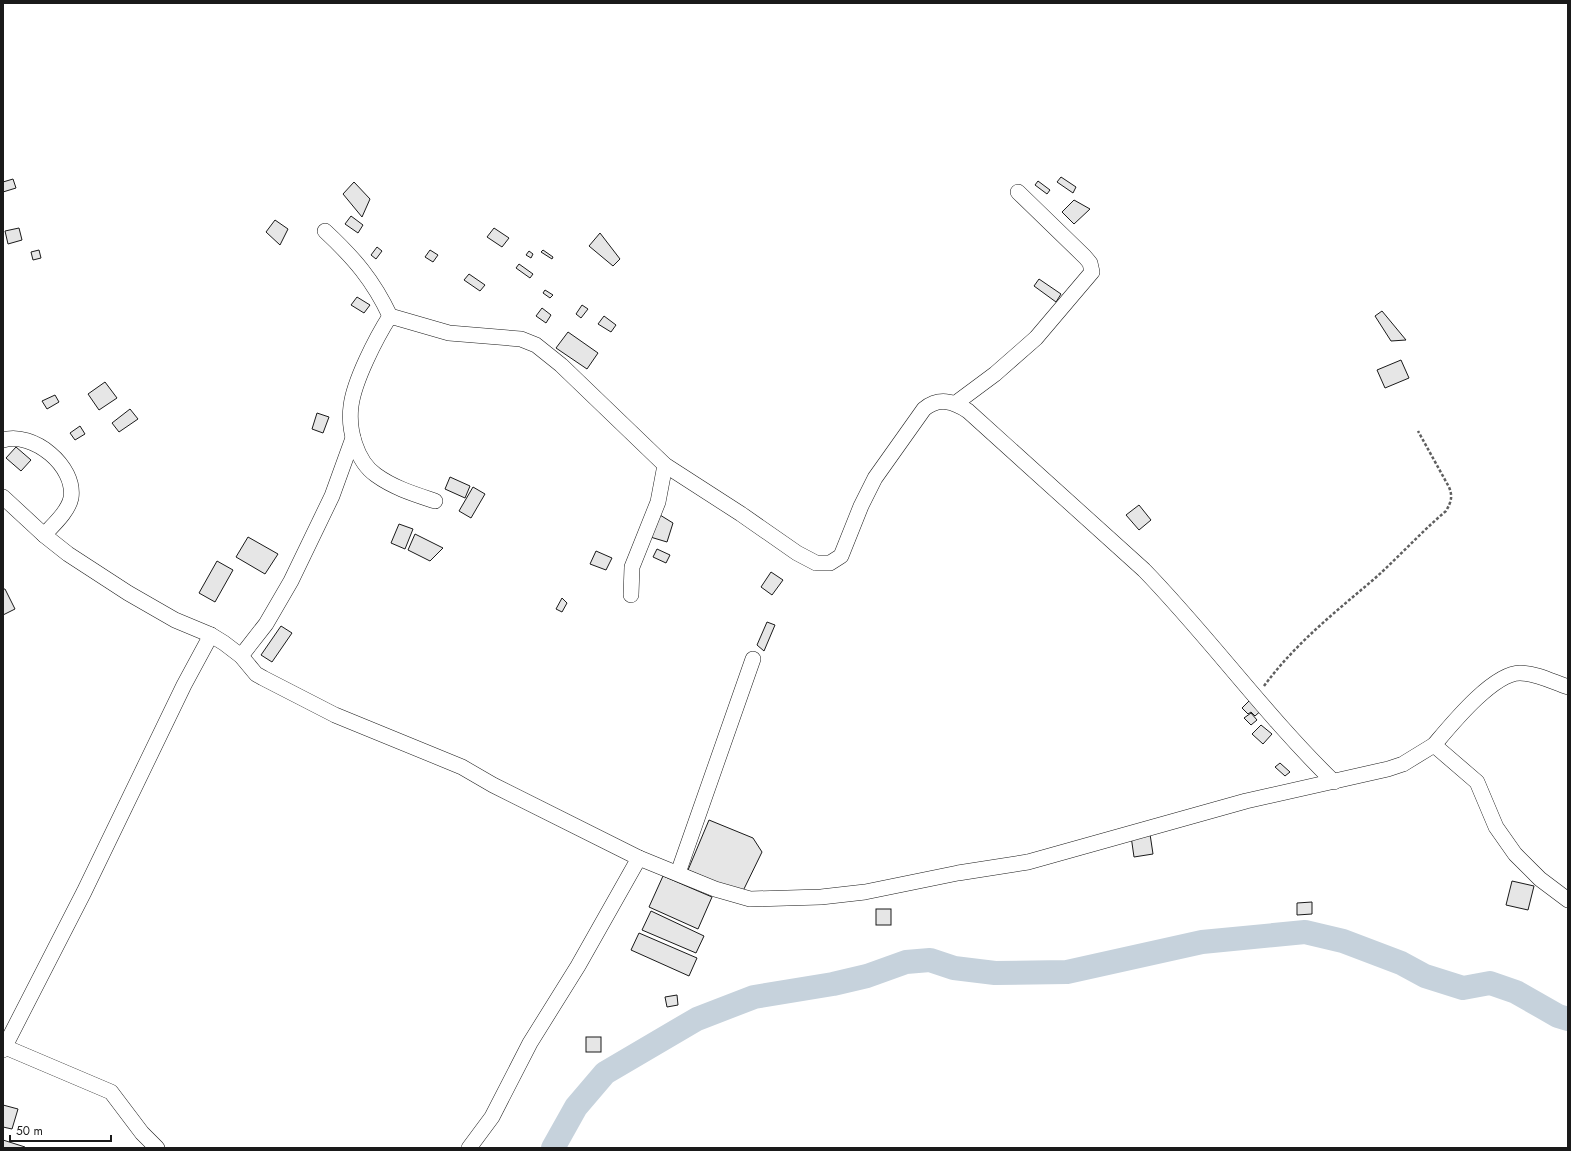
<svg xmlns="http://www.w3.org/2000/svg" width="1571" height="1151" viewBox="0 0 1571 1151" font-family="Jost,sans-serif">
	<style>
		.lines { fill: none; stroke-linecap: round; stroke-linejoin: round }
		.river { stroke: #c6d2dc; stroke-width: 24 }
		.building { fill: #e6e6e6; stroke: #1a1a1a }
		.minor-casing { stroke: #1a1a1a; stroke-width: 16 }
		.path { stroke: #5f5f5f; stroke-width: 2.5; stroke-dasharray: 3 2; stroke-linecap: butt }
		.minor { stroke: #fff; stroke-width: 15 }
	</style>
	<rect width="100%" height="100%" fill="#fff"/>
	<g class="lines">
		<polyline class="river" points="553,1148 576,1107 605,1073 697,1019 754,997 833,984 867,976 906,962 930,960 954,968 995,973 1067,972 1202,942 1305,932 1343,941 1401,963 1425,976 1463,988 1490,983 1516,992 1558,1016 1568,1019"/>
	</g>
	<g class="building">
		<polygon points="1061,177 1076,187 1073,193 1057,182"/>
		<polygon points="13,179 16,188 3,192 3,182"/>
		<polygon points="1038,181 1050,190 1047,194 1035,185"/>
		<polygon points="354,182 370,199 362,217 343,194"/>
		<polygon points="1074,200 1090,209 1074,224 1062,212"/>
		<polygon points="351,216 363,225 358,233 345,224"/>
		<polygon points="275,220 288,229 280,245 266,232"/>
		<polygon points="19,228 22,240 8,244 5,231"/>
		<polygon points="494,228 509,238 502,247 487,237"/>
		<polygon points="600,233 620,259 613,266 589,246"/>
		<polygon points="377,247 382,251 376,259 371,255"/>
		<polygon points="39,250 41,258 33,260 31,252"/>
		<polygon points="430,250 438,255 433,262 425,257"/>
		<polygon points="543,250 553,257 552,259 541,252"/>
		<polygon points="529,251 533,254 531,258 526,255"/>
		<polygon points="519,264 533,274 530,278 516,268"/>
		<polygon points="469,274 485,285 480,291 464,280"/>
		<polygon points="1039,279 1061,294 1056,302 1034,286"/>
		<polygon points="545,290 553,295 550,298 543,293"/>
		<polygon points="357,297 370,305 364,313 351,305"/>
		<polygon points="582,305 588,309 581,318 576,314"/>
		<polygon points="542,308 551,315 546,323 536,316"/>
		<polygon points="1382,311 1406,340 1391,341 1375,316"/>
		<polygon points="604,316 616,325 611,332 598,324"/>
		<polygon points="568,332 598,353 587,369 556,348"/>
		<polygon points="1401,360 1409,378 1385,388 1377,370"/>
		<polygon points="105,382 117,398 99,410 88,394"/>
		<polygon points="55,395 59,402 47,409 42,401"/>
		<polygon points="130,409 138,419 119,432 112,423"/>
		<polygon points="317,413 329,417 323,433 312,429"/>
		<polygon points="80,426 85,434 75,440 70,433"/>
		<polygon points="16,447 31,460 21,471 6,458"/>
		<polygon points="450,477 470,486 465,498 445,489"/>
		<polygon points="473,487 485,494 471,518 459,511"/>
		<polygon points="1139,505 1151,520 1139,530 1126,515"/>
		<polygon points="660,515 673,523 667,542 647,536"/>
		<polygon points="399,524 413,529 405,549 391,543"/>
		<polygon points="415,534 443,548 430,561 408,550"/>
		<polygon points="248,537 278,554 265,574 236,557"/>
		<polygon points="657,549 670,555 666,563 653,557"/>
		<polygon points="596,551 612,558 606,570 590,564"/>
		<polygon points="217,561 233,570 215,602 199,593"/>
		<polygon points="771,572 783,580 772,595 761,587"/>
		<polygon points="3,589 5,589 15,609 3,615"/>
		<polygon points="562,598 567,603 562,612 556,609"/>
		<polygon points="767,622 775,625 764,651 757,645"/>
		<polygon points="281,626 292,633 272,662 261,655"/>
		<polygon points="1254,696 1265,707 1255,716 1251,712 1248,714 1242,708"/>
		<polygon points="1251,713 1257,720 1251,725 1244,718"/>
		<polygon points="1261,725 1272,734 1263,744 1252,734"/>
		<polygon points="1280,763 1290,772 1285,776 1275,767"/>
		<polygon points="709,820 753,838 762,852 742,893 688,870"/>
		<polygon points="1150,834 1153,854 1134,857 1131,836"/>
		<polygon points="663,876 712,897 698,929 649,907"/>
		<polygon points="1512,881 1534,886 1528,910 1506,905"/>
		<polygon points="1312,902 1312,914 1297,915 1297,903"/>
		<rect x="876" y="909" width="15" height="16"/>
		<polygon points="651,911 704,936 696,953 642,930"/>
		<polygon points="639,933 697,958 689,976 631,950"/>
		<polygon points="677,995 678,1005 667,1007 665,997"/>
		<rect x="586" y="1037" width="15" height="15"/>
		<polygon points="3,1105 18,1109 12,1129 3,1127"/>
		<polygon points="3,1140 25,1147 25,1148 3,1148"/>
	</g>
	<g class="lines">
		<defs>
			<g id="minor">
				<path d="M325 231C354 258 373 280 390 316"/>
				<polyline points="956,403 995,374 1036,338 1092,272 1090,263 1085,257 1018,192"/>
				<path d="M3 440C33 431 76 466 71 498 68 512 53 525 44 535"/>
				<polyline points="3,497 44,535 68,554 128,593 175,620 211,635 224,643 241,656 256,674 263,678 335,715 462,767 493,785 639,858 715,889 750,899 821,897 865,892 958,873 1028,862 1246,801 1388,769 1403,764 1434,745 1477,782 1496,827 1515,854 1540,879 1568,900"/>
				<path d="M435 501C414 494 394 488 376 475 356 461 348 429 351 406 354 381 376 338 390 316L449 333 521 339 536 345 561 365 665 465 741 514 797 553 816 563H830L841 556 861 506 875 478 924 409C939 397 953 401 968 411L1144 570C1210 638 1266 716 1334 782"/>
				<polyline points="631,595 632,567 658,502 665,465"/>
				<polyline points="241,656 266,624 291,581 332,496 353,438"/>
				<path d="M1434 745C1451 725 1493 673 1520 673 1536 673 1553 682 1568 687"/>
				<polyline points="678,873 753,659"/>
				<polyline points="5,1047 111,1092 142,1133 157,1148"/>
				<polyline points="3,1050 84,892 184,685 211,635"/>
				<polyline points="469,1148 492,1117 530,1043 578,966 639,858"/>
			</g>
		</defs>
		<use href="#minor" class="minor-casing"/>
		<path class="path" d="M1264 686C1295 644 1334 613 1373 580 1398 558 1420 533 1446 511 1451 502 1453 497 1449 487L1418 431"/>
		<use href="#minor" class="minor"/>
	</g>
	<rect width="1571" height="1151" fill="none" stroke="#1a1a1a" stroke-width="8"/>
	<path d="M10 1135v6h101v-6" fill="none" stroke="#1a1a1a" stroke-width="2"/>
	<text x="16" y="1135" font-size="12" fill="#1a1a1a" stroke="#ffffff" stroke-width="3" paint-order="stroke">50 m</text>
</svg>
